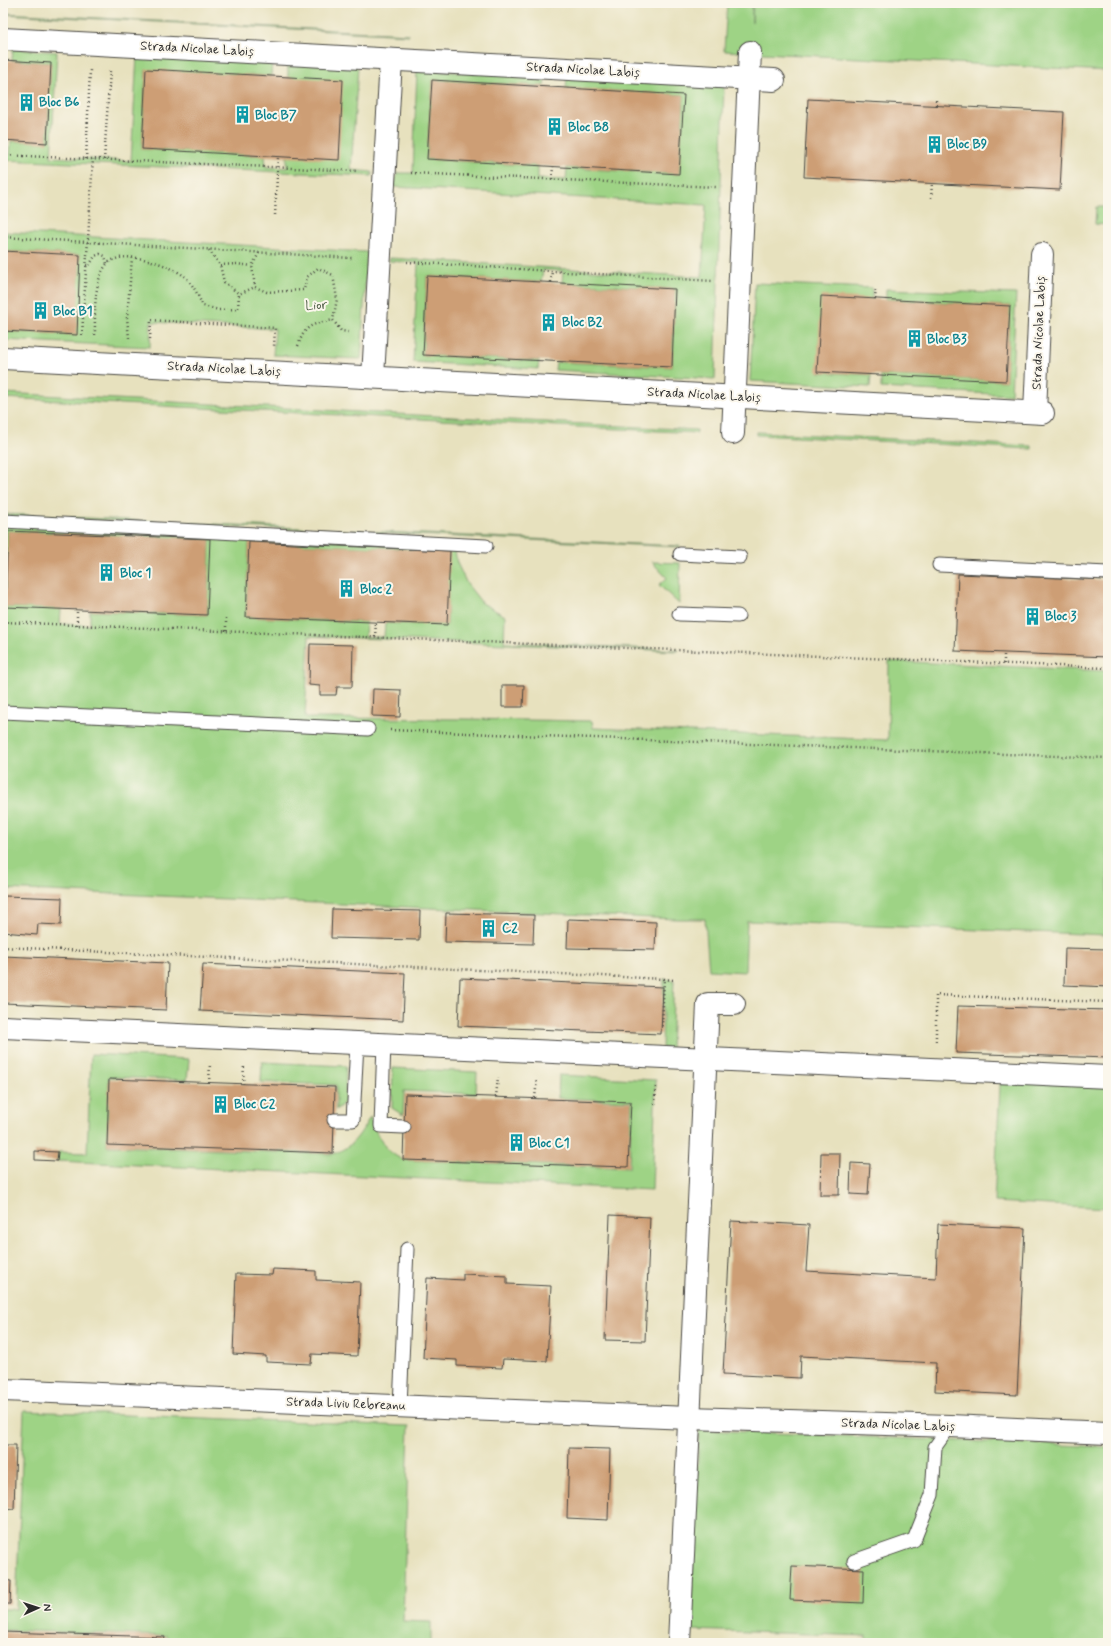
<svg xmlns="http://www.w3.org/2000/svg" width="1111" height="1646" viewBox="0 0 1111 1646" font-family="Mynerve,sans-serif">
	<style>
		.green { fill: #9ed385; stroke: #647f58; fill-rule: evenodd }
		.building { fill: #cd9e74 }
		.lines { fill: none; stroke-linecap: round; stroke-linejoin: round }
		.lane-casing { stroke: #474641; stroke-width: 15 }
		.street-casing { stroke: #474641; stroke-width: 24 }
		.path { stroke: #474641; stroke-width: 2.5; stroke-dasharray: 1 3; stroke-linecap: butt }
		.lane { stroke: #fff; stroke-width: 13 }
		.street { stroke: #fff; stroke-width: 22 }
		.labels { text-anchor: middle; dominant-baseline: central; stroke-width: 4; stroke-linejoin: round; paint-order: stroke }
		.street-label { font-size: 13px; fill: #2b2b2b; stroke: #fbf7ec }
		.culture-label { font-size: 13px; font-weight: bold; fill: #0d838f; stroke: #fbf7ec; text-anchor: start }
		.park-label { font-size: 13px; fill: #4e5d46; stroke: #fbf7ec }
	</style>
	<rect width="100%" height="100%" fill="#fbf7ec"/>
	<filter id="ink" filterUnits="userSpaceOnUse"><feTurbulence type="fractalNoise" baseFrequency=".025" numOctaves="2"/><feDisplacementMap in="SourceGraphic" scale="8" xChannelSelector="R" yChannelSelector="G"/><feConvolveMatrix kernelMatrix="1 2 1 2 8 2 1 2 1" color-interpolation-filters="sRGB"/></filter>
	<filter id="wash" filterUnits="userSpaceOnUse"><feTurbulence type="fractalNoise" baseFrequency=".012" numOctaves="4" result="noise"/><feDisplacementMap in="SourceGraphic" scale="16" xChannelSelector="R" yChannelSelector="G"/><feGaussianBlur stdDeviation="0.9" result="paint"/><feColorMatrix in="noise" values="0 0 0 0 0 0 0 0 0 0 0 0 0 0 0 0 0 1.4 0 .05"/><feComposite in="paint" operator="in"/></filter>
	<g filter="url(#wash)">
		<rect width="100%" height="100%" fill="#e7e1be"/>
		<g class="green">
			<polygon points="727,3 752,3 752,23 753,3 1108,3 1108,71 724,51"/>
			<polygon points="3,13 409,34 409,35 3,14"/>
			<polygon points="13,49 57,52 51,157 131,161 137,56 272,63 271,76 146,70 142,149 265,156 266,167 287,168 288,63 358,67 351,170 372,172 372,176 3,160 3,155 10,155 11,141 47,142 51,63 12,60"/>
			<polygon points="417,70 545,77 544,86 432,80 427,159 538,166 538,179 566,180 567,168 679,174 684,95 566,88 567,78 724,86 715,379 555,370 556,362 672,367 675,289 562,283 563,271 543,270 541,282 427,276 423,355 539,361 538,369 413,362 418,263 389,261 390,258 702,277 706,205 394,187 397,173 413,173"/>
			<polygon points="1096,207 1108,207 1108,225 1095,224"/>
			<polygon points="3,232 367,252 361,359 273,355 275,329 151,322 150,347 3,340 3,331 76,335 80,255 3,251"/>
			<polygon points="755,283 872,288 872,299 818,372 871,375 870,387 750,381"/>
			<polygon points="886,289 1016,294 1011,395 881,388 881,375 1006,381 1010,306 886,299"/>
			<polygon points="3,393 697,430 697,433 3,398"/>
			<polygon points="757,432 1032,446 1032,449 757,435"/>
			<polygon points="3,514 680,546 680,547 3,516"/>
			<path d="M3 521 454 544 457 563 467 584 482 603 505 616 504 642 679 650 678 651 309 636 305 718 465 719 592 721 593 728 888 740 889 661 1108 671V935L747 921 745 972 709 970 705 919H676L3 889ZM8 531 210 539 207 615 90 611V625L60 624 61 609 5 607ZM249 542 449 551 447 625 385 623 384 637H365L366 622 246 617Z"/>
			<polygon points="652,562 680,563 679,604 659,585 667,578"/>
			<polygon points="664,979 674,980 671,1048 662,1048"/>
			<path d="M91 1054 189 1059 187 1080 109 1077 107 1146 333 1154C354 1146 359 1136 370 1117 378 1137 383 1150 403 1160L629 1168 632 1101 558 1098 559 1075 656 1080 652 1190 57 1161 58 1152 87 1153Z"/>
			<polygon points="262,1062 346,1066 345,1102 336,1110 336,1085 261,1082"/>
			<polygon points="1001,1067 1108,1073 1108,1208 994,1202"/>
			<polygon points="393,1068 477,1072 476,1094 404,1091 403,1115 392,1108"/>
			<polygon points="24,1411 409,1426 403,1621 431,1622 431,1643 187,1642 187,1643 167,1643 167,1636 3,1630 3,1609 16,1609"/>
			<polygon points="699,1430 1108,1447 1108,1643 867,1643 867,1636 690,1630"/>
		</g>
		<g id="blocks">
			<g class="building">
				<polygon points="3,60 51,63 47,143 3,140"/>
				<polygon points="146,69 343,80 339,160 142,149"/>
				<polygon points="432,80 684,95 679,174 427,159"/>
				<polygon points="808,99 1064,112 1060,190 804,177"/>
				<polygon points="3,251 80,255 77,335 3,331"/>
				<polygon points="427,276 675,289 672,367 423,355"/>
				<polygon points="821,296 1010,306 1006,381 817,372"/>
				<polygon points="8,531 210,539 207,615 5,607"/>
				<polygon points="249,542 450,551 447,625 246,617"/>
				<polygon points="958,574 1108,580 1108,657 955,651"/>
				<polygon points="310,644 353,645 352,687 337,687 336,695 320,695 320,686 309,685"/>
				<polygon points="502,685 524,685 523,707 502,707"/>
				<polygon points="373,689 401,690 400,717 372,716"/>
				<polygon points="4,896 62,898 61,925 38,924 37,935 3,932"/>
				<polygon points="332,909 420,911 419,940 331,938"/>
				<polygon points="446,913 534,915 533,944 445,942"/>
				<polygon points="568,919 656,922 655,950 567,948"/>
				<polygon points="1065,948 1108,949 1108,987 1064,985"/>
				<polygon points="3,956 168,963 166,1010 3,1003"/>
				<polygon points="203,964 405,973 403,1020 200,1011"/>
				<polygon points="460,978 663,987 661,1034 458,1026"/>
				<polygon points="958,1006 1108,1010 1108,1058 956,1053"/>
				<polygon points="109,1079 335,1087 333,1153 107,1145"/>
				<polygon points="405,1094 631,1102 628,1167 403,1160"/>
				<polygon points="35,1151 58,1152 57,1161 35,1160"/>
				<polygon points="821,1153 840,1153 839,1195 820,1195"/>
				<polygon points="851,1163 870,1164 868,1195 850,1194"/>
				<polygon points="610,1215 650,1217 645,1341 605,1340"/>
				<polygon points="731,1221 809,1225 806,1271 936,1278 938,1224 1025,1228 1017,1395 935,1391 936,1363 801,1356 800,1378 723,1374"/>
				<polygon points="273,1269 316,1271 316,1280 360,1282 357,1356 312,1354 311,1364 266,1362 266,1356 233,1354 236,1274 272,1275"/>
				<polygon points="463,1274 507,1276 507,1284 551,1286 547,1361 503,1359 502,1368 457,1366 457,1360 423,1358 427,1278 463,1280"/>
				<polygon points="3,1445 16,1445 14,1509 3,1508"/>
				<polygon points="569,1448 610,1449 608,1520 567,1518"/>
				<polygon points="792,1566 864,1569 863,1603 790,1600"/>
				<polygon points="3,1580 11,1581 10,1604 3,1604"/>
				<polygon points="3,1632 165,1637 164,1643 3,1643"/>
			</g>
		</g>
	</g>
	<g filter="url(#ink)">
		<use href="#blocks" fill-opacity="0" stroke="#474641" stroke-width="1"/>
		<g class="lines">
			<defs>
				<g id="lane">
					<polyline points="3,521 486,546"/>
					<polyline points="680,554 740,557"/>
					<polyline points="939,565 1108,573"/>
					<polyline points="679,614 738,616"/>
					<polyline points="3,712 368,729"/>
					<polyline points="384,1044 381,1126 404,1127"/>
					<polyline points="334,1120 353,1120 357,1043"/>
					<polyline points="400,1406 407,1249"/>
					<polyline points="854,1561 914,1540 932,1495 935,1447 950,1426"/>
				</g>
				<g id="street">
					<polyline points="3,39 774,80"/>
					<polyline points="3,358 1043,413"/>
					<polyline points="373,377 391,60"/>
					<polyline points="1035,412 1042,254"/>
					<polyline points="733,433 750,52"/>
					<polyline points="3,1027 1108,1077"/>
					<polyline points="3,1390 689,1418 950,1426 1108,1433"/>
					<polyline points="679,1643 708,1004 734,1004"/>
				</g>
			</defs>
			<use href="#lane" class="lane-casing"/>
			<use href="#street" class="street-casing"/>
			<g class="path">
				<polyline points="936,105 936,97"/>
				<polyline points="3,155 358,171"/>
				<polyline points="86,159 90,70"/>
				<polyline points="104,160 110,71"/>
				<polyline points="411,173 716,187"/>
				<polyline points="552,179 553,167"/>
				<polyline points="931,198 932,183"/>
				<polyline points="275,215 278,157"/>
				<polyline points="3,237 352,258"/>
				<polyline points="209,250 220,265 224,282 239,294"/>
				<polyline points="259,253 252,266 255,287 267,292 304,290 307,277 318,268 333,275 337,299 333,320 341,331 348,332"/>
				<polyline points="407,262 713,281"/>
				<polyline points="86,265 89,266 95,256 100,254 105,256 107,264"/>
				<polyline points="220,265 237,264 252,266"/>
				<polyline points="551,282 552,271"/>
				<polyline points="875,299 876,288"/>
				<polyline points="82,335 93,159"/>
				<path d="M95 335C95 316 93 280 107 264 122 248 169 264 184 276 193 283 198 296 203 306L219 310 238 309 239 294 255 287"/>
				<polyline points="129,338 127,318 132,258"/>
				<polyline points="150,339 151,320 275,328 274,346"/>
				<path d="M298 346C305 324 313 324 333 320"/>
				<polyline points="3,622 1108,668"/>
				<polyline points="77,625 77,610"/>
				<polyline points="226,631 226,616"/>
				<polyline points="375,637 376,622"/>
				<polyline points="1004,664 1004,653"/>
				<polyline points="390,730 1108,758"/>
				<polyline points="3,947 664,979 662,1029"/>
				<polyline points="664,979 674,980"/>
				<polyline points="936,1041 936,995 1108,1002"/>
				<polyline points="209,1083 210,1063"/>
				<polyline points="243,1084 244,1064"/>
				<polyline points="496,1097 498,1077"/>
				<polyline points="535,1098 537,1079"/>
				<polyline points="655,1104 656,1085"/>
			</g>
			<use href="#lane" class="lane"/>
			<use href="#street" class="street"/>
		</g>
	</g>
	<defs>
		<symbol id="building-bare" viewBox="-9 -9 18 18"><path d="M-4-6H4V6H1V3H-1V6H-4ZM-2.5-4.3h1.7v1.8h-1.7ZM.8-4.3h1.7v1.8H.8ZM-2.5-1h1.7V.8h-1.7ZM.8-1h1.7V.8H.8Z" fill="#0f9aa8" stroke="#fbf7ec" stroke-width="2.5" paint-order="stroke"/></symbol>
	</defs>
	<g fill-rule="evenodd">
		<use href="#building-bare" x="14" y="90" width="25" height="25"/>
		<use href="#building-bare" x="230" y="102" width="25" height="25"/>
		<use href="#building-bare" x="542" y="114" width="25" height="25"/>
		<use href="#building-bare" x="922" y="132" width="25" height="25"/>
		<use href="#building-bare" x="28" y="298" width="25" height="25"/>
		<use href="#building-bare" x="536" y="310" width="25" height="25"/>
		<use href="#building-bare" x="902" y="326" width="25" height="25"/>
		<use href="#building-bare" x="94" y="560" width="25" height="25"/>
		<use href="#building-bare" x="334" y="576" width="25" height="25"/>
		<use href="#building-bare" x="1020" y="604" width="25" height="25"/>
		<use href="#building-bare" x="476" y="916" width="25" height="25"/>
		<use href="#building-bare" x="208" y="1092" width="25" height="25"/>
		<use href="#building-bare" x="504" y="1130" width="25" height="25"/>
	</g>
	<g class="labels">
		<g class="street-label">
			<text transform="translate(197 49) rotate(3)">Strada Nicolae Labiș</text>
			<text transform="translate(583 70) rotate(3)">Strada Nicolae Labiș</text>
			<text transform="translate(1039 333) rotate(-88)">Strada Nicolae Labiș</text>
			<text transform="translate(224 369) rotate(3)">Strada Nicolae Labiș</text>
			<text transform="translate(704 395) rotate(3)">Strada Nicolae Labiș</text>
			<text transform="translate(346 1404) rotate(2)">Strada Liviu Rebreanu</text>
			<text transform="translate(898 1425) rotate(2)">Strada Nicolae Labiș</text>
		</g>
		<g class="culture-label">
			<text x="39" y="102">Bloc B6</text>
			<text x="255" y="115">Bloc B7</text>
			<text x="568" y="127">Bloc B8</text>
			<text x="947" y="144">Bloc B9</text>
			<text x="53" y="311">Bloc B1</text>
			<text x="562" y="322">Bloc B2</text>
			<text x="927" y="339">Bloc B3</text>
			<text x="120" y="573">Bloc 1</text>
			<text x="360" y="589">Bloc 2</text>
			<text x="1045" y="616">Bloc 3</text>
			<text x="502" y="928">C2</text>
			<text x="234" y="1104">Bloc C2</text>
			<text x="529" y="1143">Bloc C1</text>
		</g>
		<g class="park-label">
			<text x="316" y="305">Lior</text>
		</g>
	</g>
	<rect width="1111" height="1646" fill="none" stroke="#fbf7ec" stroke-width="16"/>
	<g transform="translate(38 1608) rotate(87)" stroke="#fbf7ec" stroke-width="3" paint-order="stroke">
	<path d="M0-3L7 15L0 10L-7 15Z" fill="#2b2b2b"/>
	<text y="-6" font-size="11" font-weight="bold" text-anchor="middle" fill="#2b2b2b">N</text>
	</g>
</svg>
